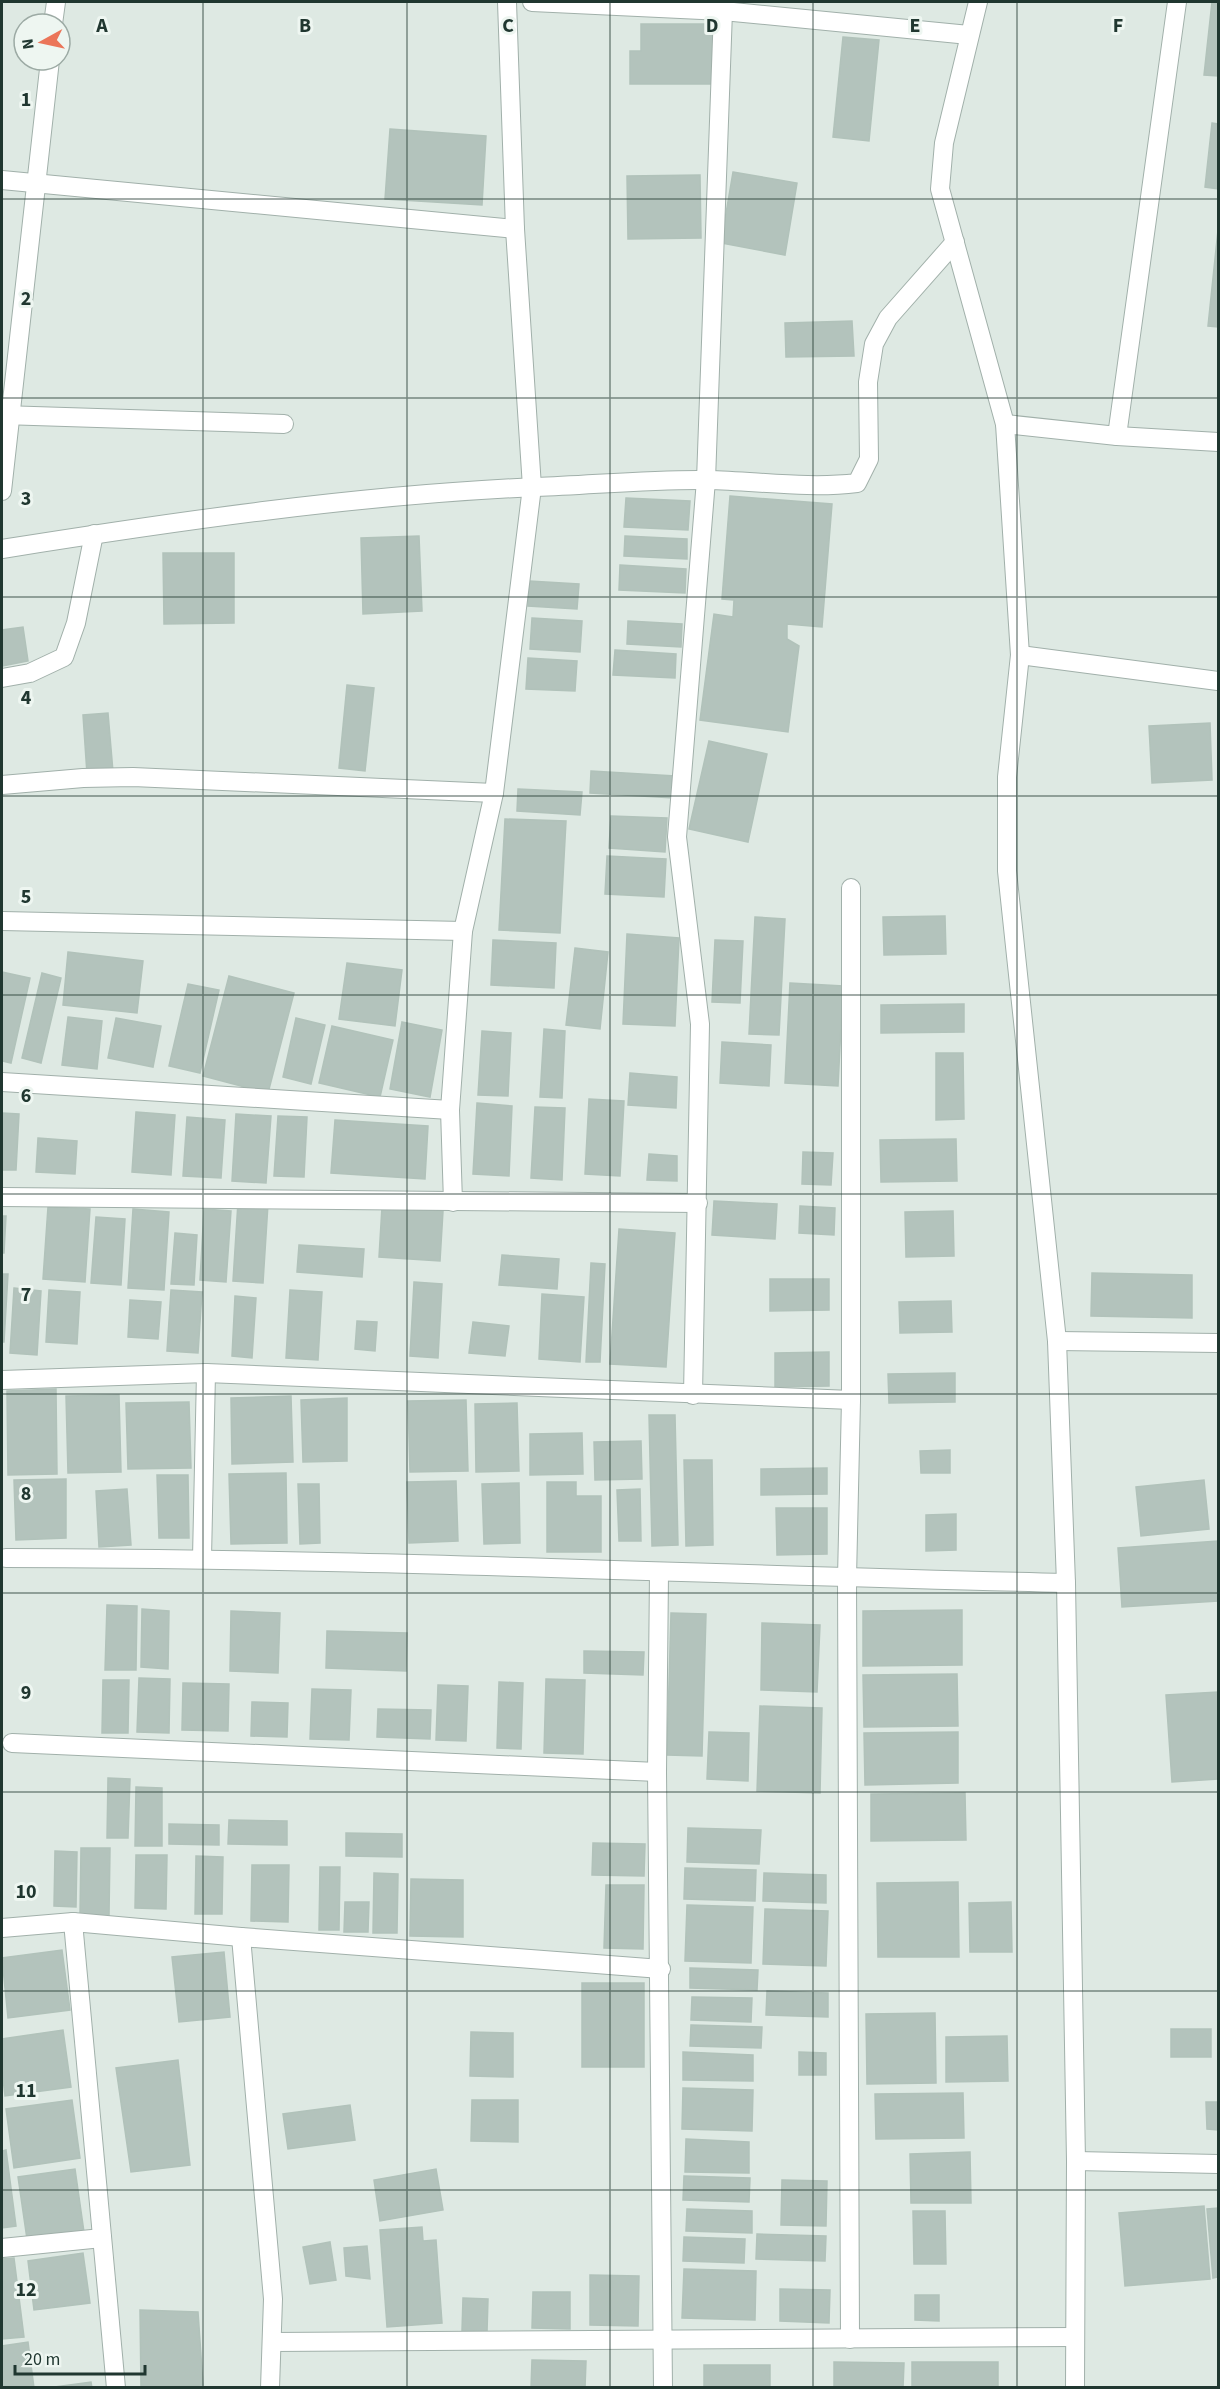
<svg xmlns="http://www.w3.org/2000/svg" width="1220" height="2389" viewBox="0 0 1220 2389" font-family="'Source Sans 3',sans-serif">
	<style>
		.building { fill: #b3c3bc; stroke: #b1c2ba; stroke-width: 1.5 }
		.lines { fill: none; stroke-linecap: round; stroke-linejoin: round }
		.minor-casing { stroke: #a1b0aa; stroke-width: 20 }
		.minor { stroke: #fff; stroke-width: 18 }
		.grid { fill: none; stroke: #203730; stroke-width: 1.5; stroke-opacity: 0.55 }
		.grid-label { font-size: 20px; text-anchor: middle; font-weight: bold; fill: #203730; stroke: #eef6f1; stroke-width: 6; stroke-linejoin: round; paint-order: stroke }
	</style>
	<rect width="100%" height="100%" fill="#dee9e3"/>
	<g class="building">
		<polygon points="1212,2 1218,2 1218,76 1204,75"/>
		<polygon points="641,24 715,24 714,84 630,84 630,51 641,51"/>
		<polygon points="843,37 879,40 869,141 833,137"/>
		<polygon points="1212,123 1218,124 1218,189 1205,187"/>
		<polygon points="390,129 486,136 482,205 385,199"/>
		<polygon points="733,172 797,183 785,255 721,243"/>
		<polygon points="700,175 701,238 628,239 627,176"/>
		<polygon points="1218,230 1218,327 1208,326"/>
		<polygon points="852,321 854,356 786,357 785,323"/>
		<polygon points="730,496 832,504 822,627 787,624 787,639 799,646 788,732 700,720 714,614 733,617 734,600 722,599"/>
		<polygon points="626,498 690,501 688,530 624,527"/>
		<polygon points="419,536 422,611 363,614 361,538"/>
		<polygon points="625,536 687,539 687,559 624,556"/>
		<polygon points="163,553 234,553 234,623 164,624"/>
		<polygon points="620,565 686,569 685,593 619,590"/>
		<polygon points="529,581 579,584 577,609 528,606"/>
		<polygon points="532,618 582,621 580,652 530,649"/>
		<polygon points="628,621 682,624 681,647 627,644"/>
		<polygon points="23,627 28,661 2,666 2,630"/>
		<polygon points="615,650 676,654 675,678 613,675"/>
		<polygon points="528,658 577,661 575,691 526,689"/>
		<polygon points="347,685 374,688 365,771 339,768"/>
		<polygon points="108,713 113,772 87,774 83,715"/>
		<polygon points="1210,723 1212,780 1152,783 1149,726"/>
		<polygon points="709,741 767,754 748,842 689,829"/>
		<polygon points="591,771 675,776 674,798 590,793"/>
		<polygon points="518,789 582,792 580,815 517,811"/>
		<polygon points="611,816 667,818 665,852 609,848"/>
		<polygon points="505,819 566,821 560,933 499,930"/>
		<polygon points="607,856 666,859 664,897 605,894"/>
		<polygon points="945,916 946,954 884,955 883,917"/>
		<polygon points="755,917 785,919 779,1035 749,1034"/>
		<polygon points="627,934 679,938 675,1026 623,1024"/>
		<polygon points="493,940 556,943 554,988 491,985"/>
		<polygon points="715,940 743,941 740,1003 712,1002"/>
		<polygon points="575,948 608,952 600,1029 566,1025"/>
		<polygon points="68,952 143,961 137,1013 63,1005"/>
		<polygon points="347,963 402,970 395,1026 339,1019"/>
		<polygon points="2,972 30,978 11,1063 2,1061"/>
		<polygon points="42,973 61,978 41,1063 22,1058"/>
		<polygon points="229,976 294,993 268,1093 203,1076"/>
		<polygon points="790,983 843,986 838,1086 785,1083"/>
		<polygon points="188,984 219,990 200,1073 169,1066"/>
		<polygon points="964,1004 964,1032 881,1033 881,1005"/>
		<polygon points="68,1017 102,1021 97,1069 62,1065"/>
		<polygon points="116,1018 161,1026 153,1067 108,1058"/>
		<polygon points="296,1018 325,1025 311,1084 283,1077"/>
		<polygon points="402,1022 442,1030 430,1097 390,1089"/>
		<polygon points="332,1026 393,1040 380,1097 319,1083"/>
		<polygon points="544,1029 565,1031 562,1098 540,1097"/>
		<polygon points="482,1031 511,1033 508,1096 478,1095"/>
		<polygon points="722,1042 771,1045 769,1086 720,1083"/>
		<polygon points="936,1053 963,1053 964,1119 936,1120"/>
		<polygon points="630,1073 677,1077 676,1108 628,1105"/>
		<polygon points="589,1099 624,1101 620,1176 585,1174"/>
		<polygon points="477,1103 512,1106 509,1176 473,1174"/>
		<polygon points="535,1107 565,1108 562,1180 531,1178"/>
		<polygon points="136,1112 175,1115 171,1175 132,1172"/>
		<polygon points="2,1113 19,1114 16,1170 2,1170"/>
		<polygon points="236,1114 271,1116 266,1183 232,1181"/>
		<polygon points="278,1116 307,1117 304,1177 274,1176"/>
		<polygon points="187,1117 225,1120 221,1178 183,1176"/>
		<polygon points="335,1120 428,1126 425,1179 331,1173"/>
		<polygon points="38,1138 77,1141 75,1174 36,1172"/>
		<polygon points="956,1139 957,1181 881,1182 880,1140"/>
		<polygon points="803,1152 833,1153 831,1185 802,1184"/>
		<polygon points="649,1154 677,1156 677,1181 647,1180"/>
		<polygon points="714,1201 777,1204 775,1239 712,1235"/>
		<polygon points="238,1202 268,1204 263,1283 233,1281"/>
		<polygon points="800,1206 835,1208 834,1235 799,1233"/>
		<polygon points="48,1207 90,1209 85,1282 43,1279"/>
		<polygon points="382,1207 443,1211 440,1261 379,1257"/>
		<polygon points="133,1209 169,1212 164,1290 128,1288"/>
		<polygon points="204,1209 231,1211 226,1282 200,1280"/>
		<polygon points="953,1211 954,1256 906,1257 905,1212"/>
		<polygon points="2,1216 6,1216 4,1253 2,1253"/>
		<polygon points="96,1217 125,1219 121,1285 91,1283"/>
		<polygon points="619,1229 675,1233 666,1367 610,1364"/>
		<polygon points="175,1233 197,1235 194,1285 171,1284"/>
		<polygon points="299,1245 364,1249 362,1277 297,1272"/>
		<polygon points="502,1255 559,1259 557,1289 499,1285"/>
		<polygon points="591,1263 605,1264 600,1362 586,1362"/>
		<polygon points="1092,1273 1192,1275 1192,1318 1091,1316"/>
		<polygon points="2,1274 8,1274 4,1342 2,1342"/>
		<polygon points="770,1279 829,1279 829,1310 770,1311"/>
		<polygon points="414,1282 442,1284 438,1358 410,1356"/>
		<polygon points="14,1288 41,1291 37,1355 10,1353"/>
		<polygon points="49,1290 80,1292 77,1344 46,1342"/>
		<polygon points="171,1290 202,1292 198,1353 167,1351"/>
		<polygon points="290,1290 322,1292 318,1360 286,1358"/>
		<polygon points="542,1294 584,1297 580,1362 539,1359"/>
		<polygon points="235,1296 256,1298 252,1358 232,1356"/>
		<polygon points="130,1300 161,1302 158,1339 128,1337"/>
		<polygon points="951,1301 952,1332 900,1333 899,1302"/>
		<polygon points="357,1321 377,1322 375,1351 355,1349"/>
		<polygon points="473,1322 509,1326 505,1356 469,1353"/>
		<polygon points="829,1352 829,1386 775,1387 775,1353"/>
		<polygon points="955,1373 955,1402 889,1403 888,1374"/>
		<polygon points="56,1389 57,1474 8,1475 7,1391"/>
		<polygon points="119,1395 121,1472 68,1473 66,1396"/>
		<polygon points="291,1396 293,1462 232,1464 231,1398"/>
		<polygon points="347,1398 347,1461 303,1462 301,1400"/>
		<polygon points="466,1400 468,1471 410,1472 408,1401"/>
		<polygon points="189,1402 191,1468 128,1469 126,1403"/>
		<polygon points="517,1403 519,1471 476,1472 475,1404"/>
		<polygon points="649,1415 675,1415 678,1545 652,1546"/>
		<polygon points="582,1433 583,1474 530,1475 530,1434"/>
		<polygon points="641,1441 642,1479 595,1480 594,1442"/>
		<polygon points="950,1450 950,1473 921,1473 920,1451"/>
		<polygon points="684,1460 712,1460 713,1545 686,1546"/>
		<polygon points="827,1468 827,1494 761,1495 761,1469"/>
		<polygon points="286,1473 287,1543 231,1544 229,1474"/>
		<polygon points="157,1475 188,1475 189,1538 159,1538"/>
		<polygon points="66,1479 66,1538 16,1540 14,1480"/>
		<polygon points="1204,1480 1209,1529 1141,1536 1136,1487"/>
		<polygon points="456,1481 458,1541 409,1543 407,1482"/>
		<polygon points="547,1482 576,1482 576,1496 601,1496 601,1552 547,1552"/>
		<polygon points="519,1483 520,1543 484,1544 482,1484"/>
		<polygon points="298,1484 319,1484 320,1543 300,1544"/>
		<polygon points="127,1489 131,1545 99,1547 96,1491"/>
		<polygon points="640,1489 641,1541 619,1541 617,1490"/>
		<polygon points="776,1508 827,1508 827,1554 777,1555"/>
		<polygon points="956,1514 956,1550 926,1551 926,1515"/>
		<polygon points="1218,1541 1218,1601 1122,1607 1118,1548"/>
		<polygon points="107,1605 137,1606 136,1670 105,1670"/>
		<polygon points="142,1609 169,1611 168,1669 141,1667"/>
		<polygon points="962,1610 962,1665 863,1666 863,1611"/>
		<polygon points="231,1611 280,1613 278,1673 230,1671"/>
		<polygon points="671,1613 706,1614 702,1756 667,1755"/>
		<polygon points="762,1623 820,1625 817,1692 761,1690"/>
		<polygon points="327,1631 407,1633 406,1671 326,1668"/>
		<polygon points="584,1651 644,1652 643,1675 584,1673"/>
		<polygon points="957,1674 958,1726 864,1727 863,1675"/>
		<polygon points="139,1678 170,1679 169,1733 137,1732"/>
		<polygon points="546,1679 585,1680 583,1754 544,1753"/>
		<polygon points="103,1680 129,1680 128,1733 102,1733"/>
		<polygon points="499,1682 523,1683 521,1749 497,1748"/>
		<polygon points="183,1683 229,1684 228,1731 182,1730"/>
		<polygon points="438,1685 468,1686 466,1741 436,1740"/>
		<polygon points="312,1689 351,1690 349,1740 310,1739"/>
		<polygon points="1218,1692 1218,1779 1172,1782 1166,1695"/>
		<polygon points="252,1702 288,1703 287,1737 251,1736"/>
		<polygon points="760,1706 822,1708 820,1793 757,1791"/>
		<polygon points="378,1709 431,1710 430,1739 377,1737"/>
		<polygon points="709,1732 749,1733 748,1781 707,1779"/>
		<polygon points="958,1732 958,1783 865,1785 864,1733"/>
		<polygon points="108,1778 130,1779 128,1838 107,1838"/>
		<polygon points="136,1787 162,1788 162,1846 135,1846"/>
		<polygon points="965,1793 966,1840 871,1841 871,1794"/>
		<polygon points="229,1820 287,1821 287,1845 228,1844"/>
		<polygon points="169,1824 219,1825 219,1845 169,1844"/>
		<polygon points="688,1828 761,1830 759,1864 687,1862"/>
		<polygon points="346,1833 402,1834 402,1857 346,1856"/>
		<polygon points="593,1843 645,1844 644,1876 592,1875"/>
		<polygon points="81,1848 110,1848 109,1916 80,1915"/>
		<polygon points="55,1851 77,1852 76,1907 54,1906"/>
		<polygon points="136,1855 167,1855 166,1909 135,1908"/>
		<polygon points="196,1856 223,1857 222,1914 195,1914"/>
		<polygon points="252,1865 289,1865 288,1922 251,1921"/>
		<polygon points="320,1867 340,1867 339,1930 319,1930"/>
		<polygon points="685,1868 756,1870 755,1901 684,1899"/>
		<polygon points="374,1873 398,1874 397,1933 373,1933"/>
		<polygon points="764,1873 826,1875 826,1903 763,1901"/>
		<polygon points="411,1879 463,1880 463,1937 410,1936"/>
		<polygon points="958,1882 959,1957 878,1957 877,1883"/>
		<polygon points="606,1885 644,1885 643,1949 604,1948"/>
		<polygon points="345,1902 369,1902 368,1932 344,1932"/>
		<polygon points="1011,1902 1012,1952 970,1952 969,1903"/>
		<polygon points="687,1905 753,1907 751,1963 685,1961"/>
		<polygon points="765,1909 828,1911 826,1966 763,1964"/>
		<polygon points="62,1950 70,2010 8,2018 2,1958"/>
		<polygon points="224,1952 230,2017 179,2022 172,1957"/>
		<polygon points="690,1968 758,1970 757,1990 690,1988"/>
		<rect x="582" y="1983" width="62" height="84"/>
		<polygon points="767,1991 828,1993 828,2017 766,2015"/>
		<polygon points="692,1997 752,1998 751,2022 691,2020"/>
		<polygon points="935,2013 936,2083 867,2084 866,2014"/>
		<polygon points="691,2025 762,2027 761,2048 690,2046"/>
		<rect x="1171" y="2029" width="40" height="28"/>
		<polygon points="63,2030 71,2087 5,2096 2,2070 2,2039"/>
		<polygon points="471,2032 513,2033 513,2077 470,2076"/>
		<polygon points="1007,2036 1008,2081 946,2082 946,2037"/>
		<polygon points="683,2052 753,2055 753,2081 683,2080"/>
		<polygon points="799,2052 826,2053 826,2075 799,2075"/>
		<polygon points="178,2060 190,2165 131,2172 116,2068"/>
		<polygon points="683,2088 753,2090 752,2131 682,2129"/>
		<polygon points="963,2093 964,2138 876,2139 875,2094"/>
		<polygon points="72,2100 80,2158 14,2168 6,2109"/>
		<polygon points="472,2100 518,2100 518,2142 471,2141"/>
		<polygon points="1206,2102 1218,2102 1218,2130 1207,2129"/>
		<polygon points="350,2105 355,2140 288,2149 283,2114"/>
		<polygon points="686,2139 749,2142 749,2173 685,2172"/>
		<polygon points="6,2150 16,2226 2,2228 2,2151"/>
		<polygon points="970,2152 971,2203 911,2203 910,2154"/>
		<polygon points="75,2169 84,2232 27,2239 18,2177"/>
		<polygon points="436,2169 443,2210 380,2221 374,2180"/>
		<polygon points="684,2176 750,2178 749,2202 683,2200"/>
		<polygon points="782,2180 827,2181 826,2226 781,2225"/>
		<polygon points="1204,2206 1210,2279 1125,2286 1119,2213"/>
		<polygon points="1218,2208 1218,2277 1213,2278 1207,2209"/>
		<polygon points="687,2209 752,2211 752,2233 686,2231"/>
		<polygon points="913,2211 945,2211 946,2264 914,2264"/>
		<polygon points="422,2227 423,2241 436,2240 442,2323 387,2327 380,2230"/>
		<polygon points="757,2234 826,2236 825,2261 756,2259"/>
		<polygon points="684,2237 745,2239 744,2263 683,2261"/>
		<polygon points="330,2242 336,2280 310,2284 303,2247"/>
		<polygon points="367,2246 370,2279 346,2276 344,2248"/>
		<polygon points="83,2253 90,2303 34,2310 28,2261"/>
		<polygon points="14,2258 24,2337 2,2339 2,2259"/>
		<polygon points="684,2269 756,2271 755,2320 682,2318"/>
		<polygon points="590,2275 639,2276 638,2326 590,2325"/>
		<polygon points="780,2289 830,2290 829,2323 780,2321"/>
		<polygon points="533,2292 570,2292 570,2329 532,2328"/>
		<polygon points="915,2295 939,2295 939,2321 915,2320"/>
		<polygon points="463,2298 488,2299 487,2332 462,2331"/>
		<polygon points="140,2310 198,2312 203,2385 141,2388"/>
		<polygon points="28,2342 34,2388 2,2388 2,2346"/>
		<polygon points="532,2360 586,2361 585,2388 531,2388"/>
		<polygon points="834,2362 904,2363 903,2388 834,2388"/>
		<rect x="912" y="2362" width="86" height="26"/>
		<rect x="704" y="2365" width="66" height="23"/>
		<polygon points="91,2382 92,2388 47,2388"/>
	</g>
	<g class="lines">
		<defs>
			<g id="minor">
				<polyline points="532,2 723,11 969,35"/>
				<polyline points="978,2 944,143 940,189 1005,424 1020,655 1007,777 1007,871 1057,1341 1066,1583 1076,2161 1075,2388"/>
				<polyline points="53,24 56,2"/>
				<polyline points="2,180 515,229"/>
				<polyline points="2,415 284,424"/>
				<polyline points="1005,424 1117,436 1177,2"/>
				<polyline points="1117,436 1218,442"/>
				<polyline points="2,491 50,60"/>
				<path d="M2 549C178 521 357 495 536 487 593 485 651 479 708 480 757 481 808 489 857 483L869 459 868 382 874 344 888 318 955 242"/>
				<polyline points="1020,655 1218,681"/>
				<polyline points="2,678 30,673 64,657 76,623 94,534"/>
				<polyline points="2,785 83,778 133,777 494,793"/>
				<polyline points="2,921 463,931"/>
				<polyline points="2,1082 450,1110"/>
				<polyline points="2,1197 698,1203"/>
				<polyline points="453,1202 450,1110 463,931 494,793 532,487 515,229 507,2"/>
				<polyline points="1057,1341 1218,1343"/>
				<polyline points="2,1380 206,1373 851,1400"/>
				<polyline points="693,1395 700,1024 677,837 706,480 723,11"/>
				<path d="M6 1558C359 1558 713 1575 1066 1583"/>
				<polyline points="202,1558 206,1373"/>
				<polyline points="659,1573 657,1772 663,2388"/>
				<polyline points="12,1743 657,1772"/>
				<polyline points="73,1922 116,2388"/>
				<polyline points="2,1928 73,1922 241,1937 661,1969"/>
				<polyline points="241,1937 273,2299 270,2388"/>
				<polyline points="1076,2161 1218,2164"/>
				<polyline points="2,2248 102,2238"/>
				<polyline points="850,2339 847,1578 851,1400 851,888"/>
				<polyline points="272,2342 1075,2337"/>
			</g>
		</defs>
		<use href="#minor" class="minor-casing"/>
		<use href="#minor" class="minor"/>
	</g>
	<path class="grid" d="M203 2V2388M407 2V2388M610 2V2388M813 2V2388M1017 2V2388M2 199H1218M2 398H1218M2 597H1218M2 796H1218M2 995H1218M2 1194H1218M2 1394H1218M2 1593H1218M2 1792H1218M2 1991H1218M2 2190H1218"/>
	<g class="grid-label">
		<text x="102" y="32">A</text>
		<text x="305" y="32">B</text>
		<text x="508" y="32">C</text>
		<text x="712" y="32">D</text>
		<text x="915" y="32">E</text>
		<text x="1118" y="32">F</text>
		<text x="26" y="106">1</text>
		<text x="26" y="305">2</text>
		<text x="26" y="505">3</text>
		<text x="26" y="704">4</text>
		<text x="26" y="903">5</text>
		<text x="26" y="1102">6</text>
		<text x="26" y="1301">7</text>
		<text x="26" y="1500">8</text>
		<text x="26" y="1699">9</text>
		<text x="26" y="1898">10</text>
		<text x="26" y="2097">11</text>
		<text x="26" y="2296">12</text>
	</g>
	<rect width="1220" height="2389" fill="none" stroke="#203730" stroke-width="6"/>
	<g transform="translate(42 42) rotate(262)"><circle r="28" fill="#eef6f1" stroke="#9caaa4" stroke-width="1.5"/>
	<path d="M0-4.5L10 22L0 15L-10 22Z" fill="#eb7559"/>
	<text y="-9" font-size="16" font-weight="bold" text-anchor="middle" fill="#203730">N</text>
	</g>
	<path d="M15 2365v9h130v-9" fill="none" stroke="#203730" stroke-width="3"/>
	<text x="24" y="2365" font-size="18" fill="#203730" stroke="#eef6f1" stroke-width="4.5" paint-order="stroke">20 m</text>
</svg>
